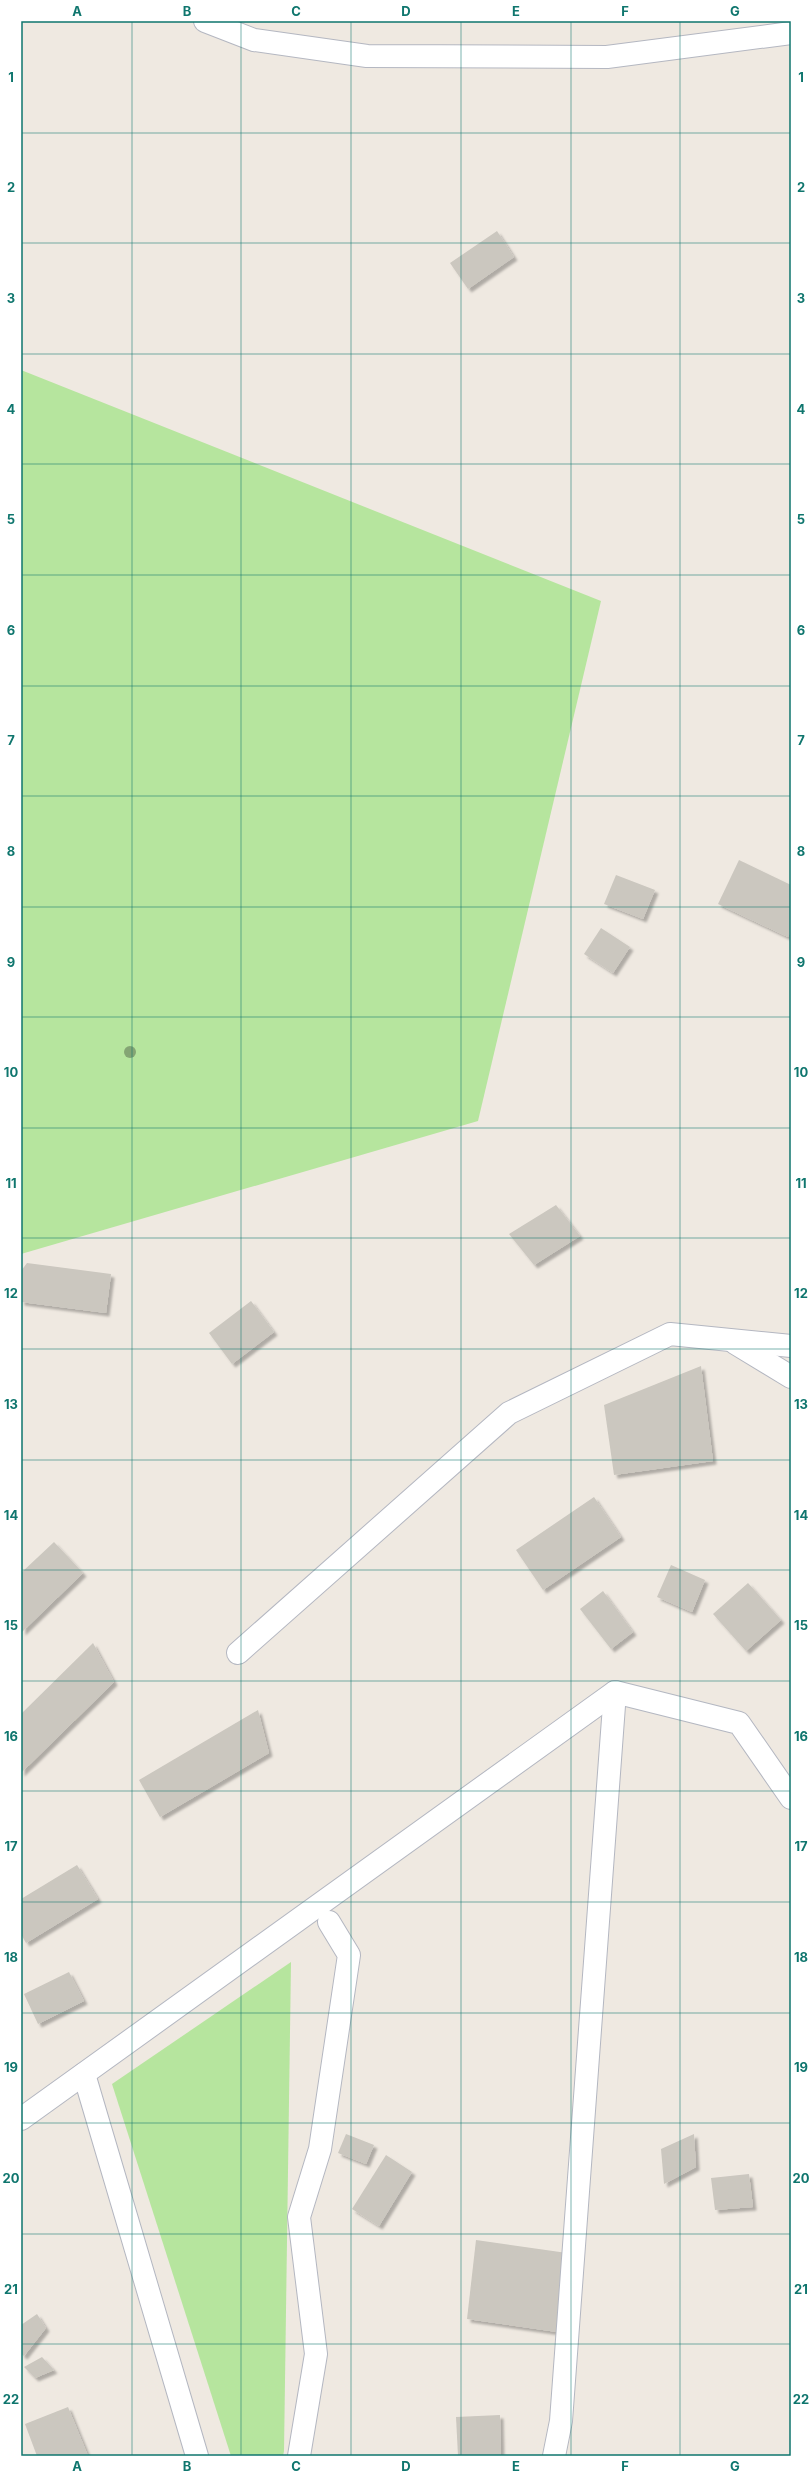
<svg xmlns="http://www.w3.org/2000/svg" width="812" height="2477" viewBox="0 0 812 2477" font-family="Inter,sans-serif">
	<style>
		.green { fill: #b6e59e }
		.building { fill: #cbc7bf; filter: url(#shadow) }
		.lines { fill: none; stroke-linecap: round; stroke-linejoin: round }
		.minor-casing { stroke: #b4b7c1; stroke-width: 24 }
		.minor { stroke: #fff; stroke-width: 22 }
		.tree { fill: #84a574 }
		.grid { fill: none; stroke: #0f766e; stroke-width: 1; stroke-opacity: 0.55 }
		.neatline { fill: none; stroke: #0f766e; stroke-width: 1.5 }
		.grid-label { font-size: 13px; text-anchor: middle; font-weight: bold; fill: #0f766e }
	</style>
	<defs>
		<filter id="shadow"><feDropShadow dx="3.5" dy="3.5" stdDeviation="1" flood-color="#0004"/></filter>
	</defs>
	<rect width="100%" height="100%" fill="#efe9e1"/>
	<g class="green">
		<polygon points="21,370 601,601 478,1121 21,1254"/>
		<polygon points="291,1962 284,2451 283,2456 231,2456 112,2084"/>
	</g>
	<g class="building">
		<polygon points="497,231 514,257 468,289 450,263"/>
		<polygon points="739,860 791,885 791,930 788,937 718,904"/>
		<polygon points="616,875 655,890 643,919 604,904"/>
		<polygon points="601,928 630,947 613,973 584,954"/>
		<polygon points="556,1205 580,1236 534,1265 509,1234"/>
		<polygon points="27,1263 111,1274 106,1313 21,1302 21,1271"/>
		<polygon points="251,1301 274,1332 232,1364 209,1333"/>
		<polygon points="701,1366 713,1461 614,1475 604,1405"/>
		<polygon points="594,1497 621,1537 543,1590 516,1550"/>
		<polygon points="54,1542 83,1573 22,1632 21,1573"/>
		<polygon points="671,1565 705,1580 692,1612 657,1597"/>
		<polygon points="748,1583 781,1620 746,1651 713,1614"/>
		<polygon points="603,1591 633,1632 611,1649 580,1609"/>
		<polygon points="93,1643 114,1682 21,1773 21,1714"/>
		<polygon points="258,1710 269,1753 160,1817 139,1780"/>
		<polygon points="77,1865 98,1899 26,1943 21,1934 21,1899"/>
		<polygon points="69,1972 84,2001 38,2024 24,1994"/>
		<polygon points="346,2134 374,2145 366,2164 338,2153"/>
		<polygon points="694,2134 696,2167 664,2184 661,2149"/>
		<polygon points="386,2155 412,2172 379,2226 352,2209"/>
		<polygon points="749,2174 753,2207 715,2210 711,2178"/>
		<polygon points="476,2240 567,2253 557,2332 467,2319"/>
		<polygon points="37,2314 46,2328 24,2356 21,2354 21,2325"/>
		<polygon points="42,2357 54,2370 35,2378 24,2367"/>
		<polygon points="68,2407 88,2456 37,2456 25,2424"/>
		<polygon points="500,2415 501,2456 458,2456 456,2417"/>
	</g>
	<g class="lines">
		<defs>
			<g id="minor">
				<polyline points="205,21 254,40 367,56 607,57 791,33"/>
				<polyline points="735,1343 791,1377"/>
				<polyline points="238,1653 509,1413 670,1334 791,1346"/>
				<polyline points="84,2074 197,2456"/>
				<polyline points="21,2119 615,1692 739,1723 791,1798"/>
				<polyline points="299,2456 316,2354 299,2217 320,2149 349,1955 329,1922"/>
				<polyline points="554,2456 561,2421 615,1692"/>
			</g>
		</defs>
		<use href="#minor" class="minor-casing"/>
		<use href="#minor" class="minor"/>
	</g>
	<circle class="tree" cx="130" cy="1052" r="6"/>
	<path class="grid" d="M132 21V2456M241 21V2456M351 21V2456M461 21V2456M571 21V2456M680 21V2456M21 133H791M21 243H791M21 354H791M21 464H791M21 575H791M21 686H791M21 796H791M21 907H791M21 1017H791M21 1128H791M21 1238H791M21 1349H791M21 1460H791M21 1570H791M21 1681H791M21 1791H791M21 1902H791M21 2013H791M21 2123H791M21 2234H791M21 2344H791"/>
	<rect width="812" height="2477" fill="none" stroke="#ffffff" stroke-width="44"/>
	<rect x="22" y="22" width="768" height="2433" class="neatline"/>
	<g class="grid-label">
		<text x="77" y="16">A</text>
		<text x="187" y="16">B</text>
		<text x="296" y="16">C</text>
		<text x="406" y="16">D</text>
		<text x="516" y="16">E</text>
		<text x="625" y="16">F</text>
		<text x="735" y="16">G</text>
		<text x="11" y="82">1</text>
		<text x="801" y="82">1</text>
		<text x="11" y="192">2</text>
		<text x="801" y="192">2</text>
		<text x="11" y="303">3</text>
		<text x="801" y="303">3</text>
		<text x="11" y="414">4</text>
		<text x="801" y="414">4</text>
		<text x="11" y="524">5</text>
		<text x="801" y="524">5</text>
		<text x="11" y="635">6</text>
		<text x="801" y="635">6</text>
		<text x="11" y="745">7</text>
		<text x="801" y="745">7</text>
		<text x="11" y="856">8</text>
		<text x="801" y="856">8</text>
		<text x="11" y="967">9</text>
		<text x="801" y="967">9</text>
		<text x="11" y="1077">10</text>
		<text x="801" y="1077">10</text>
		<text x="11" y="1188">11</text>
		<text x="801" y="1188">11</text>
		<text x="11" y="1298">12</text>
		<text x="801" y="1298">12</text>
		<text x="11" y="1409">13</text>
		<text x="801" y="1409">13</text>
		<text x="11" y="1520">14</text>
		<text x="801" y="1520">14</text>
		<text x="11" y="1630">15</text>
		<text x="801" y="1630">15</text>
		<text x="11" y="1741">16</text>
		<text x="801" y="1741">16</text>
		<text x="11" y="1851">17</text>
		<text x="801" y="1851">17</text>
		<text x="11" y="1962">18</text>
		<text x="801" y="1962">18</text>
		<text x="11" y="2072">19</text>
		<text x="801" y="2072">19</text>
		<text x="11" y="2183">20</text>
		<text x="801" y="2183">20</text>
		<text x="11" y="2294">21</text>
		<text x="801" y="2294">21</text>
		<text x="11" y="2404">22</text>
		<text x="801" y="2404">22</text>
		<text x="77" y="2471">A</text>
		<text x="187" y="2471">B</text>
		<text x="296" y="2471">C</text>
		<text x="406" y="2471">D</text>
		<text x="516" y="2471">E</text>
		<text x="625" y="2471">F</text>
		<text x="735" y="2471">G</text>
	</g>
</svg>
